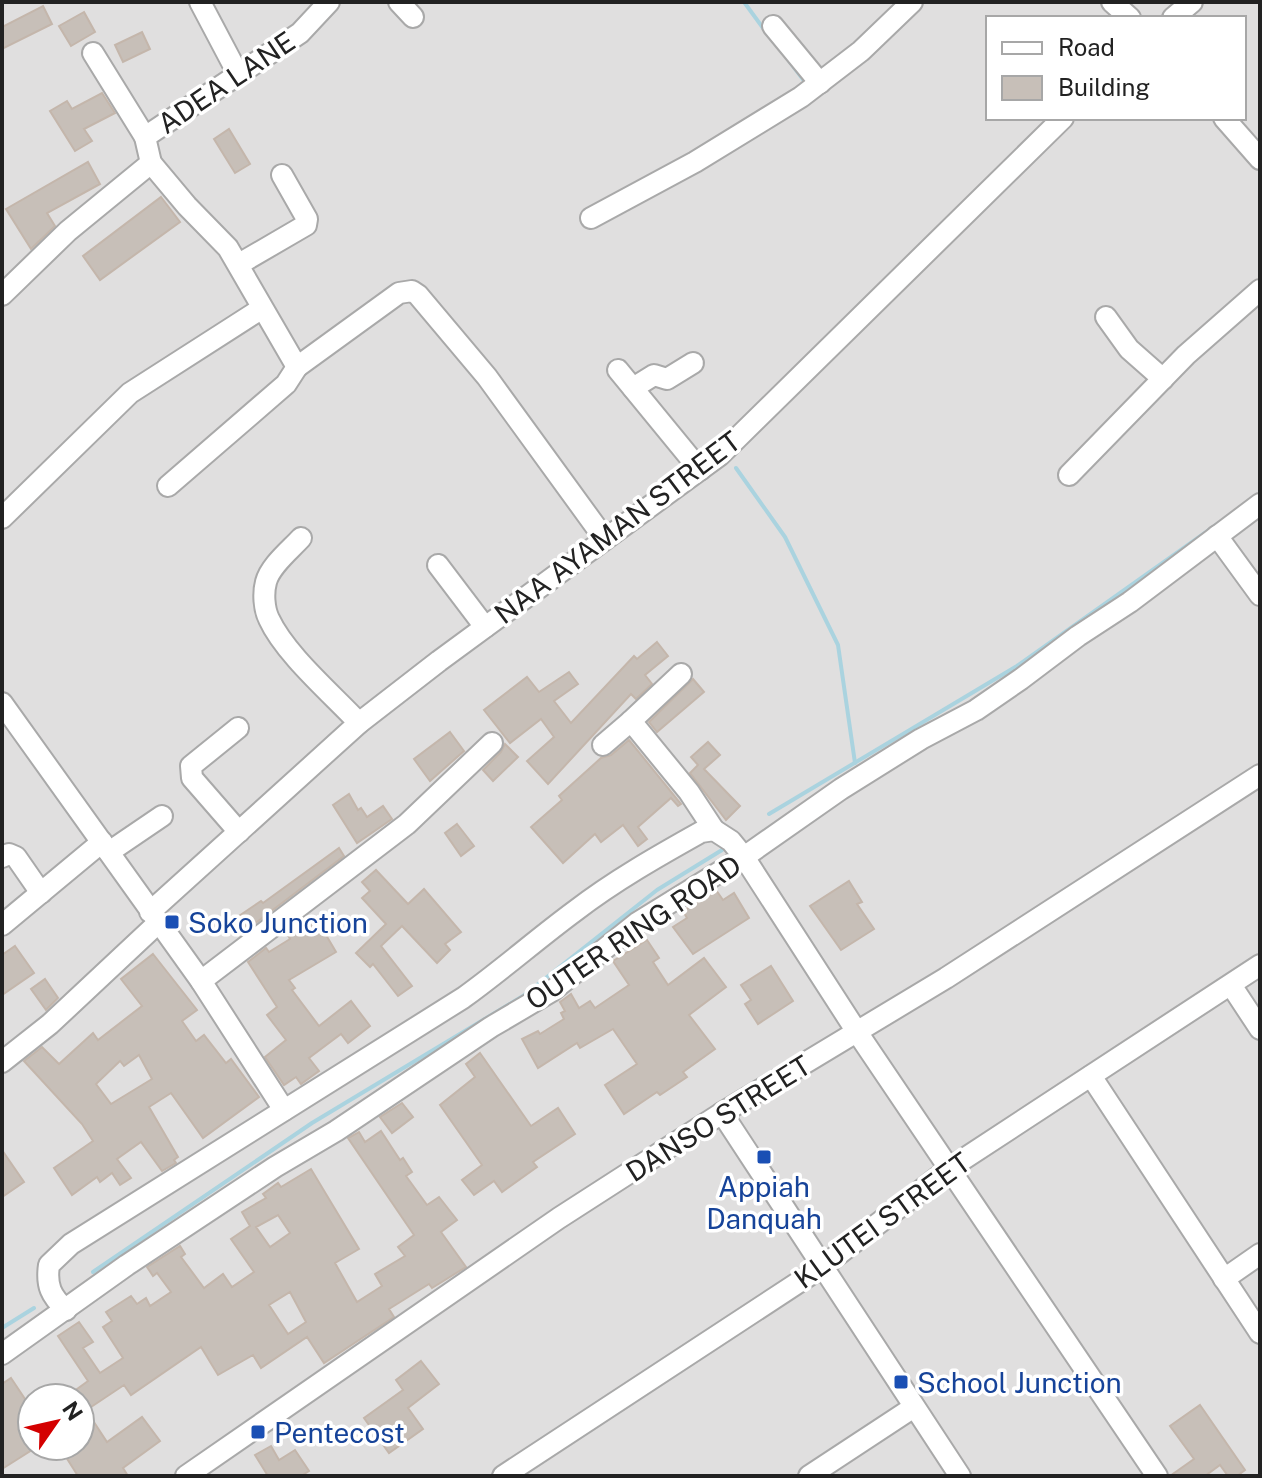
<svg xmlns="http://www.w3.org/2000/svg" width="1262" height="1478" viewBox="0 0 1262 1478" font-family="'Public Sans',sans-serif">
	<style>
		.residential { fill: #e0dfdf; fill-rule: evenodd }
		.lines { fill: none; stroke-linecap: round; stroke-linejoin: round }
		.stream { stroke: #aad3df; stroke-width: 4 }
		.building { fill: #c7bfb8; stroke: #c4b6ab; stroke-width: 2; fill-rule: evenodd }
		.minor-casing { stroke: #a9a9a9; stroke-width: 24 }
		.minor { stroke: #fff; stroke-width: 20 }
		.transit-dot { fill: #1a4fb4; stroke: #fff; stroke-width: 3 }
		.labels { text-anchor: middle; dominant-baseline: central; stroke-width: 7; stroke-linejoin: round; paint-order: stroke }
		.street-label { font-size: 28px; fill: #222; stroke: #fff }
		.transit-label { font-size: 28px; fill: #164399; stroke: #fff; text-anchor: start }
	</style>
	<rect width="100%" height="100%" fill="#f2efe9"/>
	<path class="residential" d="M2 2H1260V1476H2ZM988 18H1244V118H988ZM32 1398H80V1446H32Z"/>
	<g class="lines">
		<g class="stream">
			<polyline points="744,2 766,32"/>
			<polyline points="787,58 808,86"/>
			<polyline points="736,468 785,537 838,645 855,763"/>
			<polyline points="769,814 1017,666 1219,523"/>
			<polyline points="93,1272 312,1123 523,996 657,890 722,850"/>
			<polyline points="2,1328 34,1308"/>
		</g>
	</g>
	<g class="building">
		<polygon points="43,6 52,24 2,49 2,27"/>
		<polygon points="84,12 95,32 71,46 59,26"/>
		<polygon points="142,32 150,49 123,62 115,45"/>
		<polygon points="102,93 115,113 84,129 92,141 75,151 50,111 67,101 72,109"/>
		<polygon points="229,129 250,164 235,173 214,139"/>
		<polygon points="88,162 100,184 47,213 55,226 31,249 6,209"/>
		<polygon points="161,197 180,222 100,280 83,256"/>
		<polygon points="657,642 668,656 645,675 652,684 636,699 631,694 548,784 527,761 554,737 541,719 510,743 484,710 527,677 539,692 569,672 578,684 554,701 571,723 634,656 637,659"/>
		<polygon points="693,679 704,692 657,732 649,722"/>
		<polygon points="450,732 464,751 430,781 414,759"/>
		<polygon points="629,740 681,804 678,806 671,798 638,827 647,839 638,846 623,825 601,842 595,834 563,863 531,827 562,800 559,796 601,758 611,755"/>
		<polygon points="708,742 720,755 704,769 740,806 726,820 690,773 698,765 691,757"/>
		<polygon points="505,744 518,757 493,781 483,770 501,752"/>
		<polygon points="349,794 358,810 361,808 367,817 383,806 392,819 357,843 333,805"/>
		<polygon points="457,824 474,846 461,856 445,833"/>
		<polygon points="339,848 344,856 245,931 236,918 261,901 263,903"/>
		<polygon points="376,870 408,904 424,889 461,932 445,944 450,950 437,963 402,926 381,946 412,986 398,996 373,964 370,967 356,953 386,924 362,898 370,891 362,882"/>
		<polygon points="849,881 862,902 857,904 874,929 841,950 810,906"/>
		<polygon points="716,890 723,900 734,893 749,918 693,954 673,927 687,918 683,911"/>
		<polygon points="316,918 336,952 289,980 295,988 292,990 319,1026 351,1001 370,1026 348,1043 341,1034 309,1058 319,1071 301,1084 296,1077 284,1085 265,1057 286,1040 267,1015 277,1007 248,962 266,948 269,952 290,939 288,935"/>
		<polygon points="647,940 659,958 653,962 668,985 704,958 726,987 689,1015 715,1049 683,1072 687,1077 660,1095 657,1092 624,1114 605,1085 637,1064 613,1029 580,1048 577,1043 538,1068 522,1039 538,1031 540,1034 564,1019 561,1013 565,1011 560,1002 571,994 579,1008 590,1001 595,1008 629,985 613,961"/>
		<polygon points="15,946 34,973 2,995 2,955"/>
		<path d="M153 954 197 1010 182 1021 196 1041 204 1035 226 1063 231 1059 259 1097 203 1138 171 1093 149 1107 178 1157 174 1160 176 1163 162 1171 141 1142 117 1159 131 1178 120 1185 112 1173 100 1182 97 1177 72 1195 54 1168 93 1141 82 1124 24 1061 42 1047 59 1064 93 1033 98 1040 142 1006 121 979ZM139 1055 152 1079 111 1104 96 1084 120 1061 124 1066Z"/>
		<polygon points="771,966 793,1001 758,1024 745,1004 751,1000 741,985"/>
		<polygon points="45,979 58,998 46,1010 31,989"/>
		<polygon points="480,1053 531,1126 558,1108 575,1134 533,1162 537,1167 502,1192 494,1181 474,1195 462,1180 482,1165 440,1105 475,1077 466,1064"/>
		<polygon points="402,1103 413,1117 392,1133 380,1117"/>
		<path d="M381 1131 400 1160 403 1158 412 1172 406 1176 427 1205 439 1197 457 1220 441 1232 466 1267 432 1288 429 1284 389 1309 394 1317 324 1363 307 1337 261 1368 253 1355 218 1375 201 1347 131 1395 124 1385 85 1411 80 1398H77L73 1392 88 1381 58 1336 79 1322 93 1342 83 1348 100 1373 123 1358 103 1327 112 1321 106 1312 131 1296 137 1304 146 1298 150 1306 171 1292 157 1273 153 1276 147 1267 180 1246 185 1254 181 1257 204 1288 223 1274 232 1287 254 1272 231 1239 250 1226 242 1212 266 1198 263 1194 278 1183 281 1187 311 1169 359 1249 335 1263 357 1302 382 1286 375 1274 405 1256 398 1247 414 1235 348 1138 359 1132 365 1142ZM278 1215 290 1233 270 1247 256 1227ZM290 1292 306 1322 288 1334 269 1305Z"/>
		<polygon points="2,1150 24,1182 2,1197"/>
		<polygon points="421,1361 439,1384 408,1408 423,1429 389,1453 364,1418 403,1390 396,1380"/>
		<polygon points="11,1378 31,1408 19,1417 32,1436 32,1450 2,1469 2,1384"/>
		<polygon points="1200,1405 1245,1470 1237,1476 1228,1476 1220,1465 1205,1476 1170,1476 1194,1459 1170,1426"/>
		<polygon points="88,1413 107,1442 142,1417 160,1441 123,1468 128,1476 78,1476 59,1446 80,1446 80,1418"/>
		<polygon points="271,1446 279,1460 295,1450 309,1471 301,1476 268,1476 255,1455"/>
	</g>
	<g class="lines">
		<defs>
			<g id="minor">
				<polyline points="200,2 238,74"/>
				<polyline points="399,2 413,17"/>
				<polyline points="1112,2 1130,18"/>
				<polyline points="1173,18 1192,2"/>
				<polyline points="773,26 820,83"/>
				<polyline points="93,53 145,137"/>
				<polyline points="1224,118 1260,159"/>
				<polyline points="151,163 187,206 228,248 297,367 399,293 412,291 418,295 487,377 604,538"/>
				<polyline points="591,218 695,162 801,97 861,51 912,2"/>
				<polyline points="239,264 306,225 307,219 282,175"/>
				<polyline points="2,295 68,231 151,163 145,137 300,33 329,2"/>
				<polyline points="1106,317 1129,349 1163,379"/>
				<polyline points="618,370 700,470"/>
				<polyline points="633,388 654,375 667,379 693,363"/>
				<polyline points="1069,475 1186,355 1260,290"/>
				<polyline points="168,486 286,384 297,367"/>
				<polyline points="2,518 130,393 261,309"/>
				<polyline points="1217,536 1260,595"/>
				<path d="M301 538C290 550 270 566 266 582 263 593 264 609 269 619 285 654 332 694 359 723"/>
				<polyline points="438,565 485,627"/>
				<polyline points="681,674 631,721 689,792 714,830"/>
				<polyline points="2,703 201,981 284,1110"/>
				<polyline points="238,728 191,766 192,778 239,832"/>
				<polyline points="603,745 631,721"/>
				<polyline points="109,852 162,816"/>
				<polyline points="2,857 9,854 16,857 41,893"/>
				<polyline points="150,912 359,723 439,661 720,455 1063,118"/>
				<polyline points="2,925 102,842"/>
				<polyline points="201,981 407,824 492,743"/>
				<polyline points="1231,985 1260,1029"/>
				<polyline points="2,1062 50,1024 158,923"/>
				<polyline points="1091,1076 1260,1333"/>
				<polyline points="722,1113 960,1476"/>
				<polyline points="1224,1279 1260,1254"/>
				<path d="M66 1310C51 1296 46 1286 49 1265L71 1244 463 998C502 970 537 939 575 911 614 881 658 856 701 832L714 830 731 841 744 857 857 1032 1157 1476"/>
				<polyline points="2,1354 127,1265 275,1167 336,1131 491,1027 552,991 637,923 744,857 841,789 921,739 976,710 1021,679 1078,636 1130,602 1260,504"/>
				<polyline points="186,1476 559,1218 722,1113 946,978 1260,775"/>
				<polyline points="503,1476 822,1267 950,1168 1260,965"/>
				<polyline points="809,1476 914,1407"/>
			</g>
		</defs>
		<use href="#minor" class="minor-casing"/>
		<use href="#minor" class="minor"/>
	</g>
	<g class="transit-dot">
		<rect x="164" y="914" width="16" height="16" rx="4"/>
		<rect x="756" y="1149" width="16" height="16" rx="4"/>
		<rect x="893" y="1374" width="16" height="16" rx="4"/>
		<rect x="250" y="1424" width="16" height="16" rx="4"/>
	</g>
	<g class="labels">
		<g class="street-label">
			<text transform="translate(226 82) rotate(-34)">ADEA LANE</text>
			<text transform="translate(617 527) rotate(-37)">NAA AYAMAN STREET</text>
			<text transform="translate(633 932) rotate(-34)">OUTER RING ROAD</text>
			<text transform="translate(718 1118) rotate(-32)">DANSO STREET</text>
			<text transform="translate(882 1220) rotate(-36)">KLUTEI STREET</text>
		</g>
		<g class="transit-label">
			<text x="188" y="922">Soko Junction</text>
			<text x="764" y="1186" text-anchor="middle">Appiah<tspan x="764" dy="32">Danquah</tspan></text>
			<text x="917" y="1382">School Junction</text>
			<text x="274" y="1432">Pentecost</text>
		</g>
	</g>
	<rect width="1262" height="1478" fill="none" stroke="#222222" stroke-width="8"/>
	<rect x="986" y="16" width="260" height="104" fill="#ffffff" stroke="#a7a7a7" stroke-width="2"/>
	<rect x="1002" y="42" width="40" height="12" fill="#ffffff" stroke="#a7a7a7" stroke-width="2"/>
	<text x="1058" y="56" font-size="24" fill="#222222">Road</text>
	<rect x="1002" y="76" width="40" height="24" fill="#c7bfb8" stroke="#a7a7a7" stroke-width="2"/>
	<text x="1058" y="96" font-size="24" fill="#222222">Building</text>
	<g transform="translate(56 1422) rotate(56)"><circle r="38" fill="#ffffff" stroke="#a7a7a7" stroke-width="2"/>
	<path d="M0-6L14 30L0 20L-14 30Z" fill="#d40000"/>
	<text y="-12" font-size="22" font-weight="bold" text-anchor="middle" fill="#222222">N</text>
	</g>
</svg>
